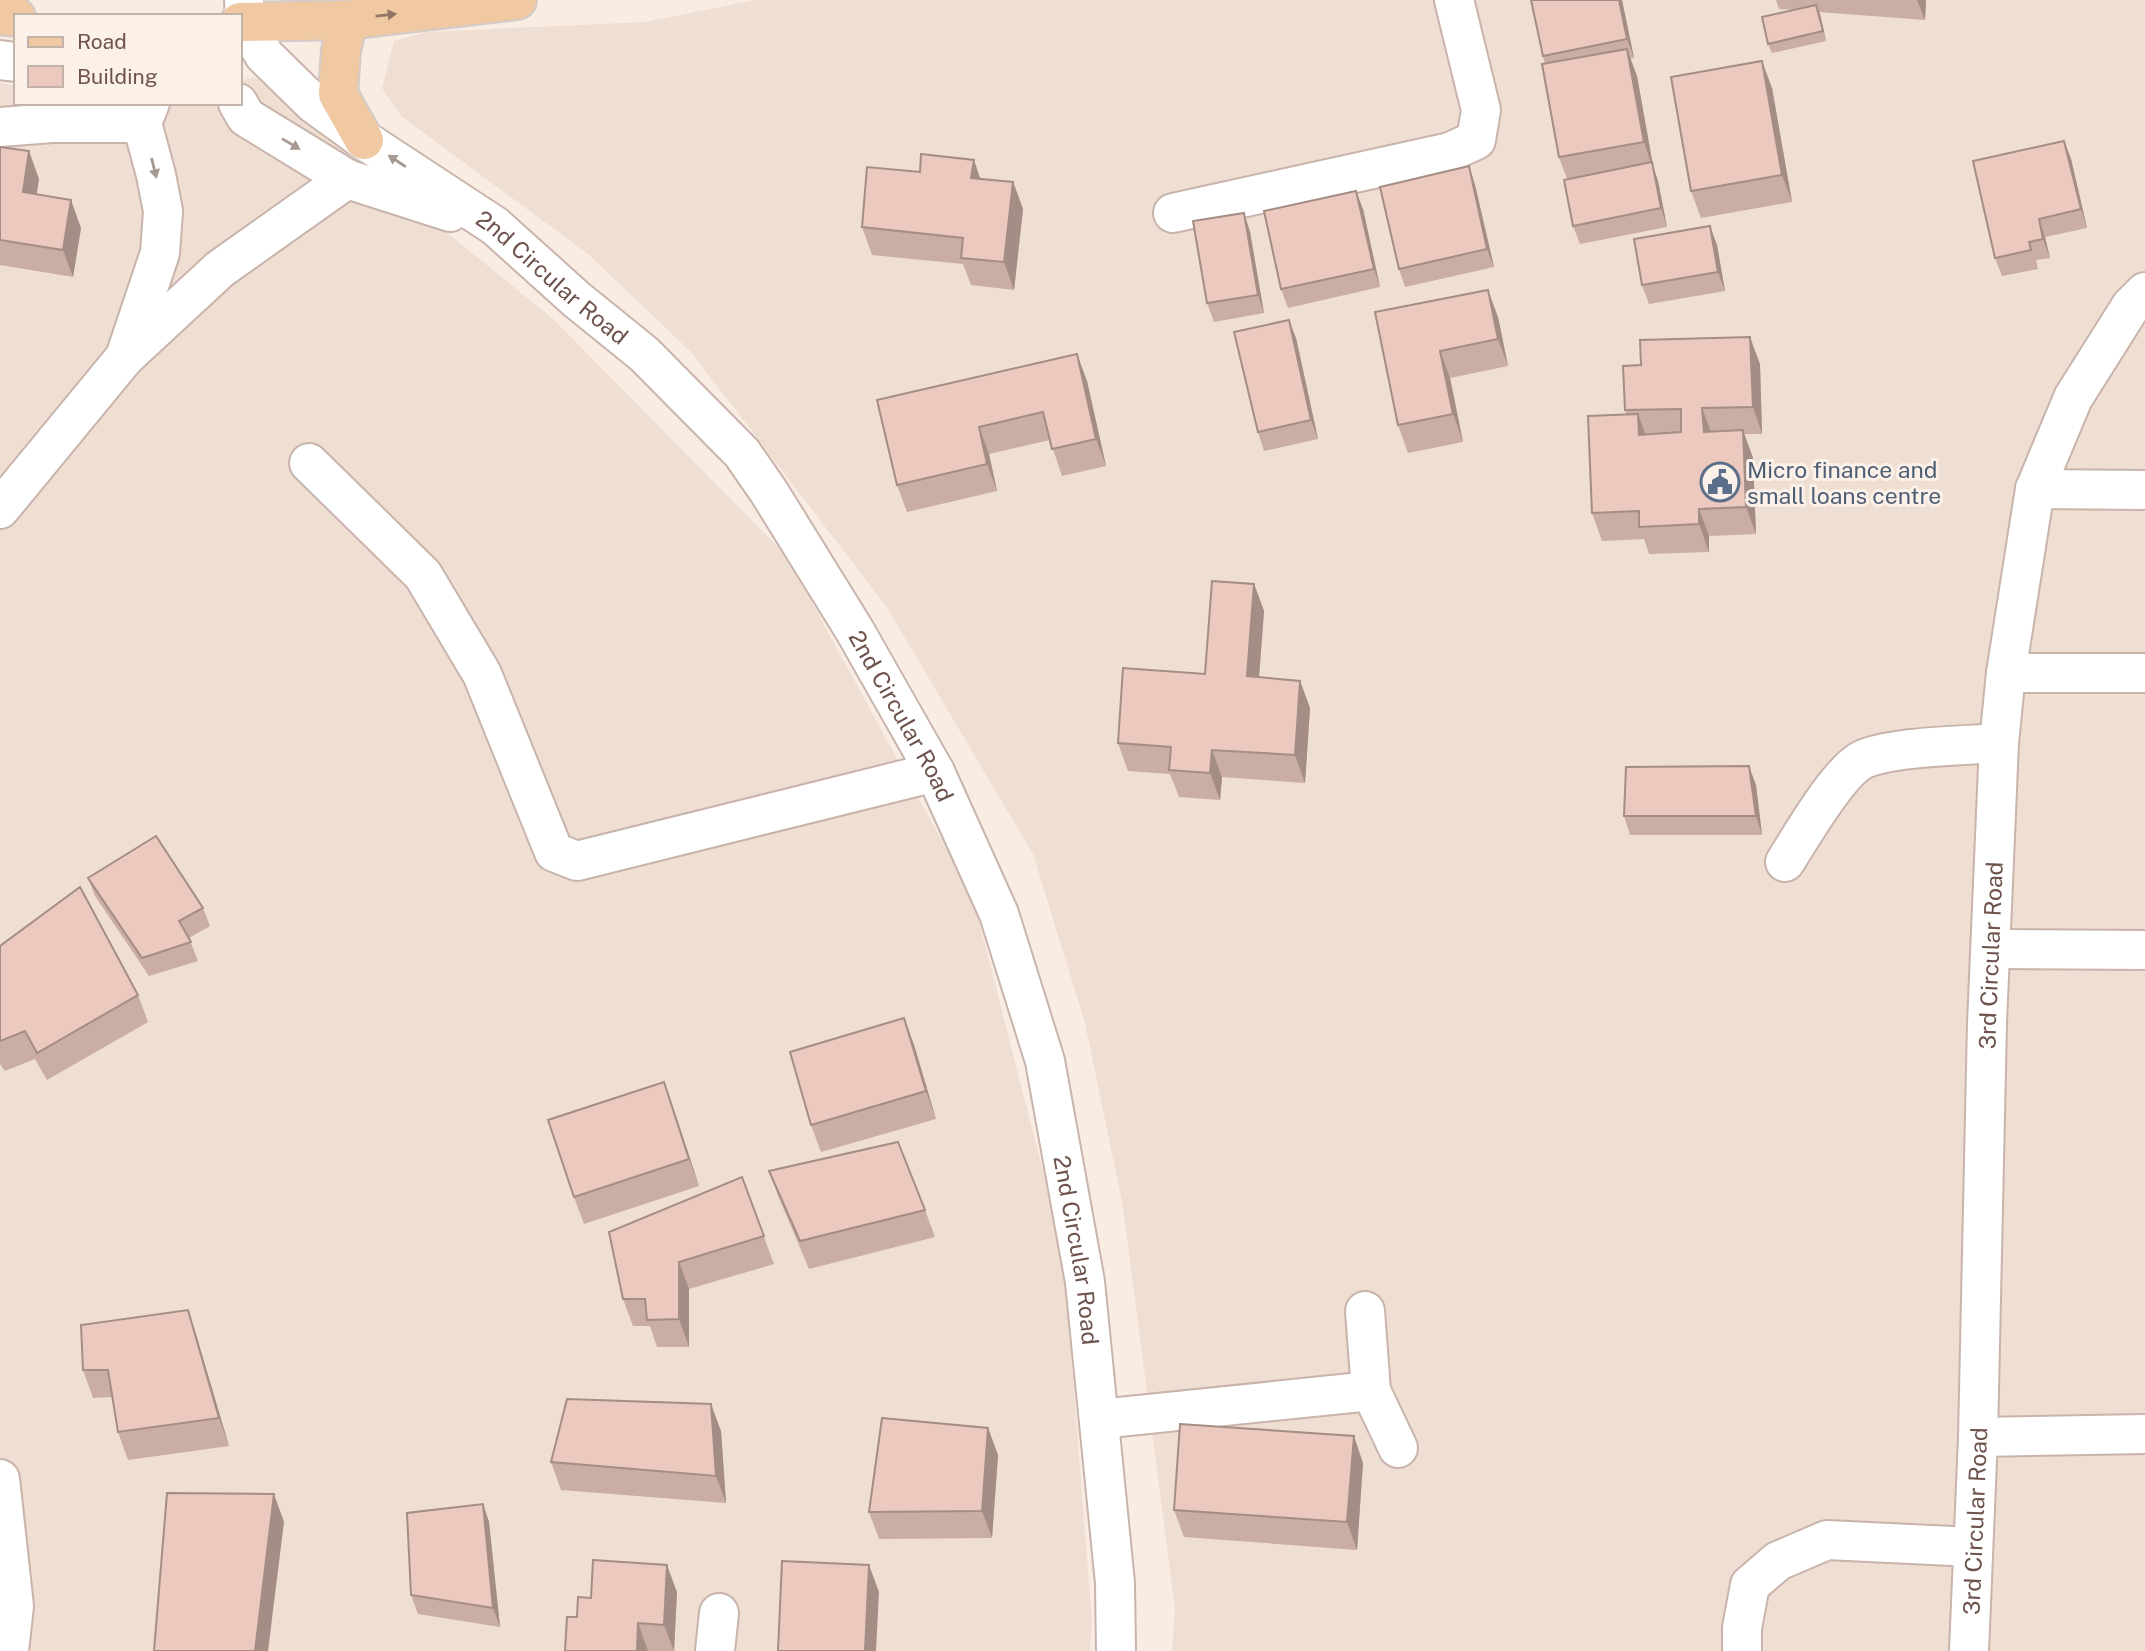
<svg xmlns="http://www.w3.org/2000/svg" width="2145" height="1651" viewBox="0 0 2145 1651" font-family="'Public Sans',sans-serif">
	<style>
		.residential { fill: #efded2 }
		.lines { fill: none; stroke-linecap: round; stroke-linejoin: round }
		.minor-casing { stroke: #c8b4ab; stroke-width: 42 }
		.major-casing { stroke: #d3cbc9; stroke-width: 42 }
		.minor { stroke: #fff; stroke-width: 38 }
		.major { stroke: #f0c8a2; stroke-width: 38 }
		.wall { fill: #caada3 }
		.shaded-wall { fill: #a48d85 }
		.building { fill: #ebc9be; stroke: #a48d85; stroke-width: 2 }
		.oneway { fill: #947666 }
		.oneway2 { fill: #a79894 }
		.labels { text-anchor: middle; dominant-baseline: central; stroke-width: 6; stroke-linejoin: round; paint-order: stroke }
		.street-label { font-size: 23px; fill: #6d534c; stroke: #fcf1e8 }
		.service-label { font-size: 23px; fill: #4e5e75; stroke: #fcf1e8; text-anchor: start }
	</style>
	<rect width="100%" height="100%" fill="#f9ede3"/>
	<g class="residential">
		<polygon points="755,0 2145,0 2145,1651 1172,1651 1175,1609 1123,1207 1085,1023 1033,854 886,606 691,352 589,255 401,116 382,88 394,41 426,32 645,22"/>
		<polygon points="257,78 553,319 786,555 973,898 1063,1249 1092,1622 1090,1651 0,1651 0,83 16,86 16,103 240,103 240,80"/>
	</g>
	<g class="lines">
		<defs>
			<g id="minor">
				<path id="s1" d="M244 0 245 22 264 55 313 103 364 140 495 226 576 299 644 354 742 453 769 492 855 631 935 772 999 914 1045 1061 1085 1282 1115 1583 1116 1651"/>
				<polyline points="0,60 16,62"/>
				<polyline points="238,103 246,117 347,179 450,212"/>
				<polyline points="0,127 52,123 142,123"/>
				<polyline points="1173,213 1450,152 1476,140 1481,110 1454,0"/>
				<polyline points="127,351 160,253 163,211 156,175 142,123 150,103"/>
				<polyline points="309,463 423,575 482,674 554,852 577,861 935,772"/>
				<polyline points="2035,489 2145,490"/>
				<polyline points="0,509 125,357 220,269 347,179"/>
				<polyline points="2006,673 2145,673"/>
				<path d="M1785 862C1801 837 1839 770 1864 759 1896 746 1963 746 1999 743"/>
				<polyline points="1992,949 2145,950"/>
				<polyline points="1365,1311 1371,1391 1398,1448"/>
				<polyline points="1100,1419 1371,1391"/>
				<polyline points="1978,1437 2145,1434"/>
				<polyline points="0,1479 14,1606 9,1651"/>
				<polyline points="715,1651 719,1613"/>
				<polyline points="1742,1651 1742,1628 1750,1585 1778,1561 1827,1540 1973,1547"/>
				<path id="s2" d="M1969 1651 1978 1437 1987 1023 1999 743 2006 673 2035 489 2073 398 2131 306 2145 292"/>
			</g>
			<g id="major">
				<polyline points="0,15 16,17"/>
				<polyline points="348,20 341,51 338,94 364,140"/>
				<polyline points="240,22 348,20 517,0"/>
			</g>
		</defs>
		<use href="#minor" class="minor-casing"/>
		<use href="#major" class="major-casing"/>
		<use href="#minor" class="minor"/>
		<use href="#major" class="major"/>
	</g>
	<g class="wall">
		<polygon points="1622,0 1634,58 1630,59 1637,76 1653,166 1658,181 1667,227 1580,244 1573,226 1567,179 1559,157 1545,64 1543,56"/>
		<polygon points="1776,0 1926,0 1925,20 1819,12 1826,41 1772,53 1768,44 1794,10 1779,9"/>
		<polygon points="1772,88 1792,202 1701,218 1691,191"/>
		<polygon points="2064,141 2071,159 2087,228 2045,237 2050,258 2036,260 2038,269 2002,276 1995,258"/>
		<polygon points="0,147 39,179 36,194 81,228 73,277 0,265"/>
		<polygon points="974,160 980,179 1013,182 1023,209 1014,290 971,285 963,264 872,255 862,227 920,172"/>
		<polygon points="1469,166 1475,185 1494,267 1405,287 1399,269"/>
		<polygon points="1363,209 1380,287 1288,308 1281,289"/>
		<polygon points="1244,213 1250,232 1264,313 1214,322 1207,303"/>
		<polygon points="1717,245 1725,291 1649,304 1642,285"/>
		<polygon points="1375,312 1498,317 1508,366 1450,378 1463,442 1408,453 1398,425"/>
		<polygon points="1296,338 1318,439 1264,451 1258,432"/>
		<polygon points="1760,364 1762,434 1744,434 1753,458 1756,534 1709,536 1709,552 1649,554 1644,539 1602,541 1592,513 1626,415 1625,410 1641,365"/>
		<polygon points="1087,381 1106,466 1062,476 1050,440 989,454 997,491 907,512 897,485 877,400"/>
		<polygon points="1254,584 1264,611 1259,677 1300,681 1310,708 1305,783 1222,777 1220,800 1179,797 1170,774 1128,771 1118,743 1205,674"/>
		<polygon points="1756,785 1762,835 1630,835 1624,816"/>
		<polygon points="88,878 203,908 210,926 189,938 198,961 149,976 95,896"/>
		<polygon points="0,946 138,995 148,1022 47,1080 35,1059 5,1071 0,1064"/>
		<polygon points="904,1018 914,1045 936,1119 821,1152 811,1125"/>
		<polygon points="674,1110 699,1186 584,1224 574,1197"/>
		<polygon points="769,1171 925,1210 935,1237 809,1269 779,1198"/>
		<polygon points="742,1177 774,1264 689,1289 689,1347 657,1347 650,1326 633,1326 623,1299"/>
		<polygon points="188,1310 197,1338 229,1446 128,1460 118,1432 112,1397 93,1398 83,1370"/>
		<polygon points="988,1428 998,1455 992,1538 879,1539 869,1512"/>
		<polygon points="721,1431 726,1503 561,1490 551,1462"/>
		<polygon points="1363,1463 1357,1550 1184,1537 1174,1510"/>
		<polygon points="483,1504 489,1522 500,1627 418,1614 411,1595"/>
		<polygon points="677,1592 674,1651 565,1651 591,1598"/>
	</g>
	<g class="shaded-wall">
		<polygon points="1619,0 1622,0 1634,58 1627,39"/>
		<polygon points="1917,0 1926,0 1925,20"/>
		<polygon points="1816,5 1820,14 1826,41 1823,31"/>
		<polygon points="1627,49 1637,76 1653,166 1658,181 1667,227 1661,208 1652,166 1644,142"/>
		<polygon points="1762,61 1772,88 1792,202 1782,175"/>
		<polygon points="2064,141 2071,159 2087,228 2081,209"/>
		<polygon points="29,151 39,179 33,219 23,192"/>
		<polygon points="974,160 983,187 971,178"/>
		<polygon points="1469,166 1475,185 1494,267 1487,249"/>
		<polygon points="1013,182 1023,209 1014,290 1004,262"/>
		<polygon points="1356,191 1363,209 1380,287 1374,269"/>
		<polygon points="71,200 81,228 73,277 63,250"/>
		<polygon points="1244,213 1250,232 1264,313 1258,295"/>
		<polygon points="2039,219 2045,237 2050,258 2043,239"/>
		<polygon points="1710,226 1717,245 1725,291 1718,272"/>
		<polygon points="1488,290 1498,317 1508,366 1498,339"/>
		<polygon points="1289,320 1296,338 1318,439 1311,420"/>
		<polygon points="1750,337 1760,364 1762,434 1753,407"/>
		<polygon points="1440,351 1450,378 1463,442 1453,414"/>
		<polygon points="1077,354 1087,381 1106,466 1096,439"/>
		<polygon points="1702,408 1712,435 1704,432"/>
		<polygon points="1638,414 1648,442 1639,435"/>
		<polygon points="979,427 989,454 997,491 987,464"/>
		<polygon points="1743,430 1753,458 1756,534 1746,507"/>
		<polygon points="1699,509 1709,536 1709,552 1699,524"/>
		<polygon points="1254,584 1264,611 1257,704 1247,676"/>
		<polygon points="1300,681 1310,708 1305,783 1295,755"/>
		<polygon points="1212,750 1222,777 1220,800 1210,773"/>
		<polygon points="1749,766 1756,785 1762,835 1756,816"/>
		<polygon points="904,1018 914,1045 936,1119 926,1091"/>
		<polygon points="664,1082 674,1110 699,1186 689,1159"/>
		<polygon points="679,1262 689,1289 689,1347 679,1319"/>
		<polygon points="188,1310 197,1338 229,1446 219,1418"/>
		<polygon points="711,1404 721,1431 726,1503 716,1476"/>
		<polygon points="988,1428 998,1455 992,1538 982,1511"/>
		<polygon points="1354,1436 1363,1463 1357,1550 1347,1522"/>
		<polygon points="274,1494 284,1522 268,1651 255,1651"/>
		<polygon points="483,1504 489,1522 500,1627 493,1608"/>
		<polygon points="667,1565 677,1592 674,1651 664,1625"/>
		<polygon points="869,1565 879,1592 876,1651 865,1651"/>
		<polygon points="638,1623 648,1651 637,1651"/>
	</g>
	<g class="building">
		<polygon points="1531,0 1619,0 1627,39 1543,56"/>
		<polygon points="1816,5 1823,31 1768,44 1762,17"/>
		<polygon points="1627,49 1644,142 1559,157 1542,64"/>
		<polygon points="1762,61 1782,175 1691,191 1671,77"/>
		<polygon points="2064,141 2081,209 2039,219 2043,239 2029,242 2031,250 1995,258 1973,161"/>
		<polygon points="0,147 29,151 23,192 71,200 63,250 0,240"/>
		<polygon points="921,154 974,160 971,178 1013,182 1004,262 961,258 963,238 862,227 867,167 920,172"/>
		<polygon points="1652,162 1661,208 1573,226 1564,180"/>
		<polygon points="1469,166 1487,249 1399,269 1380,187"/>
		<polygon points="1356,191 1374,269 1281,289 1264,211"/>
		<polygon points="1244,213 1258,295 1207,303 1193,221"/>
		<polygon points="1710,226 1718,272 1642,285 1634,239"/>
		<polygon points="1488,290 1498,339 1440,351 1453,414 1398,425 1375,312"/>
		<polygon points="1289,320 1311,420 1258,432 1234,332"/>
		<polygon points="1750,337 1753,407 1702,408 1704,432 1743,430 1746,507 1699,509 1699,524 1639,527 1639,511 1592,513 1588,416 1638,414 1639,435 1681,432 1681,409 1625,410 1623,366 1641,365 1640,340"/>
		<polygon points="1077,354 1096,439 1052,449 1043,412 979,427 987,464 897,485 877,400"/>
		<polygon points="1212,581 1254,584 1247,676 1300,681 1295,755 1212,750 1210,773 1169,770 1171,747 1118,743 1123,668 1205,674"/>
		<polygon points="1749,766 1756,816 1624,816 1626,767"/>
		<polygon points="156,836 203,908 179,921 191,942 142,958 88,878"/>
		<polygon points="80,887 138,995 37,1053 25,1031 0,1041 0,946"/>
		<polygon points="904,1018 926,1091 811,1125 790,1052"/>
		<polygon points="664,1082 689,1159 574,1197 548,1120"/>
		<polygon points="898,1142 925,1210 800,1241 769,1171"/>
		<polygon points="742,1177 764,1236 679,1262 679,1319 647,1320 645,1299 623,1299 609,1232"/>
		<polygon points="188,1310 219,1418 118,1432 108,1370 83,1370 81,1325"/>
		<polygon points="567,1399 711,1404 716,1476 551,1462"/>
		<polygon points="882,1418 988,1428 982,1511 869,1512"/>
		<polygon points="1180,1424 1354,1436 1347,1522 1174,1510"/>
		<polygon points="167,1493 274,1494 255,1651 154,1651"/>
		<polygon points="483,1504 493,1608 411,1595 407,1513"/>
		<polygon points="593,1560 667,1565 664,1625 638,1623 637,1651 565,1651 567,1617 577,1617 578,1597 591,1598"/>
		<polygon points="782,1561 869,1565 865,1651 778,1651"/>
	</g>
	<defs><path id="oneway-solid" d="M-6-.8H1V-3.2L6.5 0L1 3.2V.8H-6Z" transform="scale(1.75)"/></defs>
	<use class="oneway" href="#oneway-solid" transform="translate(386 15) rotate(-6)"/>
	<g class="oneway2">
		<use href="#oneway-solid" transform="translate(291 144) rotate(31)"/>
		<use href="#oneway-solid" transform="translate(397 161) rotate(-147)"/>
		<use href="#oneway-solid" transform="translate(154 168) rotate(76)"/>
	</g>
	<defs>
		<symbol id="civic-ring" viewBox="-11 -11 22 22"><circle r="9.5" fill="#fcf1e8" stroke="#5c6f8a" stroke-width="1.5"/><path d="M-.6-6.5H3V-4.5H.6V-3L4-1V1h2V6H-6V1h2V-1L-.6-3ZM-1.2 2.5V6h2.4V2.5Z" fill="#5c6f8a"/></symbol>
	</defs>
	<g fill-rule="evenodd">
		<use href="#civic-ring" x="1698" y="460" width="44" height="44"/>
	</g>
	<g class="labels">
		<g class="street-label">
			<text stroke="none"><textPath href="#s1" startOffset="425">2nd Circular Road</textPath></text>
			<text stroke="none"><textPath href="#s1" startOffset="992">2nd Circular Road</textPath></text>
			<text stroke="none"><textPath href="#s2" startOffset="696">3rd Circular Road</textPath></text>
			<text stroke="none"><textPath href="#s1" startOffset="1559">2nd Circular Road</textPath></text>
			<text stroke="none"><textPath href="#s2" startOffset="130">3rd Circular Road</textPath></text>
		</g>
		<g class="service-label">
			<text x="1747" y="469">Micro finance and<tspan x="1747" dy="26">small loans centre</tspan></text>
		</g>
	</g>
	<rect x="14" y="14" width="228" height="91" fill="#fcf1e8" stroke="#c3b2aa" stroke-width="2"/>
	<rect x="28" y="37" width="35" height="10" fill="#f0c8a2" stroke="#c3b2aa" stroke-width="2"/>
	<text x="77" y="49" font-size="21" fill="#6d534c">Road</text>
	<rect x="28" y="66" width="35" height="21" fill="#ebc9be" stroke="#c3b2aa" stroke-width="2"/>
	<text x="77" y="84" font-size="21" fill="#6d534c">Building</text>
</svg>
